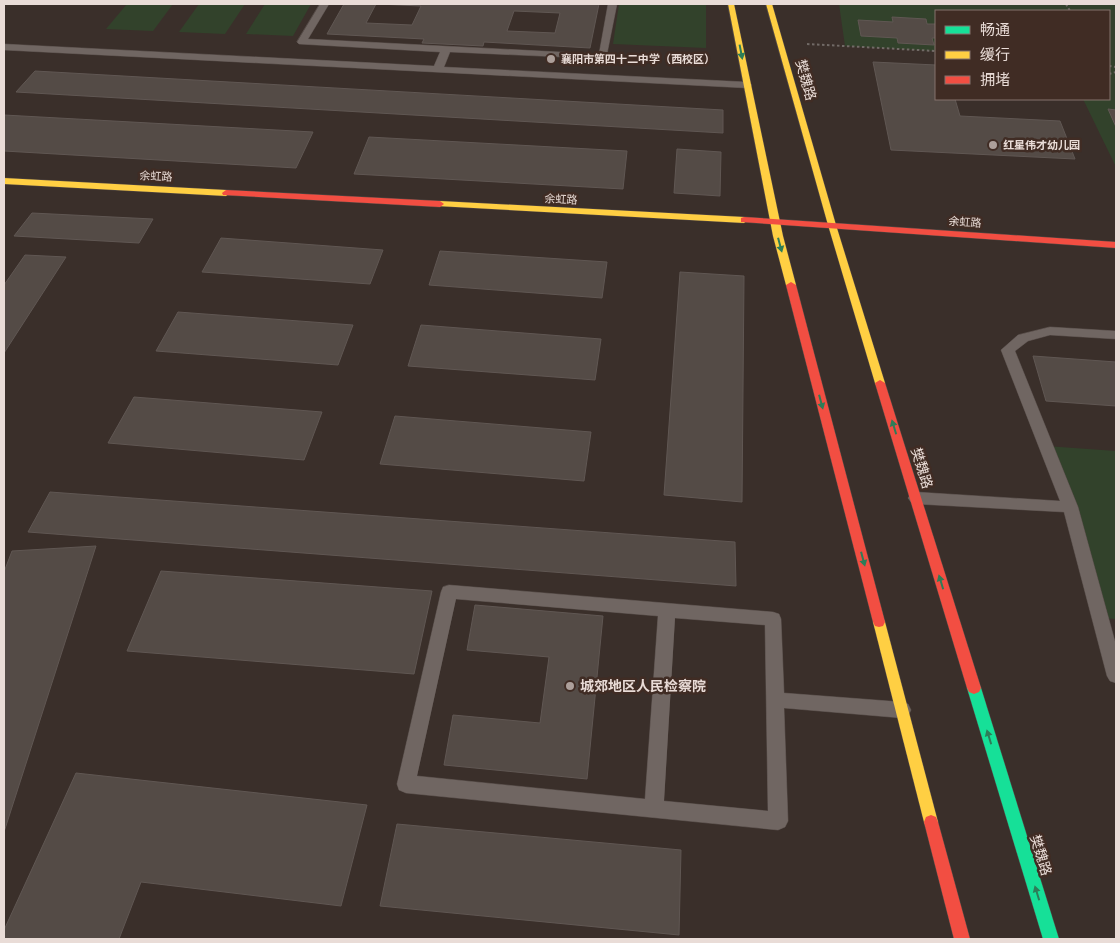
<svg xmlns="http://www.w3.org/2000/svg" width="1120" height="943" viewBox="0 0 1120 943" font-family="'IBM Plex Sans','Noto Sans SC',sans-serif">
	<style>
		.green { fill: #32422b }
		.building { fill: #544b46; stroke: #605753; fill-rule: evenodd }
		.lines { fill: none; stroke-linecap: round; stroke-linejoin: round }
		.lane-casing { stroke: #554b47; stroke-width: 1 }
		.fast-casing { stroke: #554b47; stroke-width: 1 }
		.slow-casing { stroke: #554b47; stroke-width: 1 }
		.jam-casing { stroke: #554b47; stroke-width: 1 }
		.path { stroke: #716a66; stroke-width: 2; stroke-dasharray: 2.5 2.5; stroke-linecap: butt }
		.lane { fill: #706662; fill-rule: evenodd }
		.fast { fill: #16e098; fill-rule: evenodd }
		.slow { fill: #ffcf43; fill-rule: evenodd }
		.jam { fill: #f24e42; fill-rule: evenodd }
		.oneway { fill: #2d7d58 }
		.poi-dot { fill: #ac9f9a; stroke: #402c24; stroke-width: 2 }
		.labels { text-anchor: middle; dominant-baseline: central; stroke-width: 5; stroke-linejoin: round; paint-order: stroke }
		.far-poi-label { font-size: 11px; font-weight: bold; fill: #e9dcd7; stroke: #402c24; text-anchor: start }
		.far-street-label { font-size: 11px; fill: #e9dcd7; stroke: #402c24 }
		.street-label { font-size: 14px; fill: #e9dcd7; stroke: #402c24 }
		.poi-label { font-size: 14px; font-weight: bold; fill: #e9dcd7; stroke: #402c24; text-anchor: start }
	</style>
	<rect width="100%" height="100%" fill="#3a2f2a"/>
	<g class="green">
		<polygon points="127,4 173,4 153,31 106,29"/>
		<polygon points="199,4 245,4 225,34 179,32"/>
		<polygon points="265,4 311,4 293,36 246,34"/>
		<polygon points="619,4 706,4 706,48 613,44"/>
		<polygon points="839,4 1116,4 1116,167 1083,99 1109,99 1109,11 936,11 936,51 845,46"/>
		<polygon points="1046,446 1116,451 1116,619 1100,618"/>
	</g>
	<g class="building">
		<path d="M344 4H376L366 23 412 25 421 6 378 4H599L590 48 484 42 483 46 422 43 424 39 327 34ZM514 11 560 13 555 33 507 31Z"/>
		<polygon points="892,17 926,19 927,24 936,24 936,38 932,38 934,45 898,43 897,38 861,36 858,20 893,22"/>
		<polygon points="873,62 936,65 936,99 955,99 960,116 1060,121 1075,159 891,150"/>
		<polygon points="35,71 723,110 723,133 16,92"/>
		<polygon points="1108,109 1116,110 1116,127"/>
		<polygon points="4,115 313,132 296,168 4,151"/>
		<polygon points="369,137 627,151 623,189 354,174"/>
		<polygon points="677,149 721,152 720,196 674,193"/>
		<polygon points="32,213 153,219 139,243 14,236"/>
		<polygon points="221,238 383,250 370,284 202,272"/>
		<polygon points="440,251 607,262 602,298 429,285"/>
		<polygon points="25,255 66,257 4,353 4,285"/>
		<polygon points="680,272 744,276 742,502 664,495"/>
		<polygon points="178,312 353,325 338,365 156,351"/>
		<polygon points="421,325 601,339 595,380 408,366"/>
		<polygon points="1033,356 1116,362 1116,406 1046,401"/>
		<polygon points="134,397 322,412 304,460 108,443"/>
		<polygon points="395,416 591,432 584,481 380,464"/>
		<polygon points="50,492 735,542 736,586 28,532"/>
		<polygon points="96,546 4,832 4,572 12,551"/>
		<polygon points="161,571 432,591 414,674 127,651"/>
		<polygon points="475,605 603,616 587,779 444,765 453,715 540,723 549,657 467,650"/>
		<polygon points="76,773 367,805 341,906 141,882 119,939 4,939 4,930"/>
		<polygon points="397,824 681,850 679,935 380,906"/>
	</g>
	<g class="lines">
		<defs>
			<g id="lane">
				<polygon points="320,4 329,4 308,39 599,54 608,4 617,4 606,59 450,52 444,67 747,82 752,85 747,88 4,50 4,44 434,66 440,52 299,44 297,42"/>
				<polygon points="1050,327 1116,331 1116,339 1050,335 1028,341 1015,351 1078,507 1116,645 1116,683 1110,681 1107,676 1064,512 916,504 911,502 908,498 911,494 916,492 1060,501 1001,350 1018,335"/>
				<path d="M449 585 773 612 779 614 781 619 784 693 902 702 908 704 911 710 908 716 902 718 784 708 788 821 785 827 778 830 406 793 399 790 397 784 441 592 443 587ZM456 599 658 616 645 799 417 776ZM675 618 765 625 768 811 664 801Z"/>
			</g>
			<polygon id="fast" points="974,682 979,684 981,688 1059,939 1043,939 967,688 969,684"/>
			<g id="slow">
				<polygon points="728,4 734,4 783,236 796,285 791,288 786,285 773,236"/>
				<polygon points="766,4 772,4 836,225 885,383 884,385 876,385 875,383 828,225"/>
				<polygon points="4,178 226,190 230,193 226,196 4,184"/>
				<polygon points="440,201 744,217 748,220 744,223 437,206 436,204"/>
				<polygon points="879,617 883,618 885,622 938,822 936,827 931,829 926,827 924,822 873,622 875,618"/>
			</g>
			<g id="jam">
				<polygon points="226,190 440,201 444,204 440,207 223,195 222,193"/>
				<polygon points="744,217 1116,242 1116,248 741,222 741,218"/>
				<polygon points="791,282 796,285 885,622 883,626 879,627 875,626 873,622 786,285"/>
				<polygon points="880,380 885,383 981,688 979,692 974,694 969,692 967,688 875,383"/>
				<polygon points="931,815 936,817 938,822 970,939 954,939 924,822 926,817"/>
			</g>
		</defs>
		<use href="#lane" class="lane-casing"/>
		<use href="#fast" class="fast-casing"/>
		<use href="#slow" class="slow-casing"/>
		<use href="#jam" class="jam-casing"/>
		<g class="path">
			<polyline points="1066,4 1070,11"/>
			<polyline points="807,44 936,51"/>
			<polyline points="1109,66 1116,67"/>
			<polyline points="1109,74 1116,72"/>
		</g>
		<use href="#lane" class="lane"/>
		<use href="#fast" class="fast"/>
		<use href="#slow" class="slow"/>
		<use href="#jam" class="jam"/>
	</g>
	<defs><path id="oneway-solid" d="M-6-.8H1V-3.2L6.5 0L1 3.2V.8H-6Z" transform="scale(1.25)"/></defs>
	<g class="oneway">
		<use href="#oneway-solid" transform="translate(741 52) rotate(79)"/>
		<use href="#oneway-solid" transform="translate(780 245) rotate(75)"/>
		<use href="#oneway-solid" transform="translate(821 402) rotate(75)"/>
		<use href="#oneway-solid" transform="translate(894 427) rotate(-107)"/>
		<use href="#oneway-solid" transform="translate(863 559) rotate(75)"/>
		<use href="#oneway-solid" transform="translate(941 582) rotate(-107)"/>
		<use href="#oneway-solid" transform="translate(989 737) rotate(-107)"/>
		<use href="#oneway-solid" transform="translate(1037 893) rotate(-107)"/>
	</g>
	<g class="poi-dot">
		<circle cx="551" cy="59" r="5"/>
		<circle cx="993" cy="145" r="5"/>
		<circle cx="570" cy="686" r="5"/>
	</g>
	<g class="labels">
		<g class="far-poi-label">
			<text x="561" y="59">襄阳市第四十二中学（西校区）</text>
			<text x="1003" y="145">红星伟才幼儿园</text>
		</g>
		<g class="far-street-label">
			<text transform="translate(156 176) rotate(3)">余虹路</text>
			<text transform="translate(561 199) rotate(3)">余虹路</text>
			<text transform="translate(965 222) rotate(4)">余虹路</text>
		</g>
		<g class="street-label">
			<text transform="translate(806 80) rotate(74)">樊魏路</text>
			<text transform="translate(922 468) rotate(73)">樊魏路</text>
			<text transform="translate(1041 855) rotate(73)">樊魏路</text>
		</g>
		<g class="poi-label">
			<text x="580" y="686">城郊地区人民检察院</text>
		</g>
	</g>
	<rect width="1120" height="943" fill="none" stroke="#e9dcd7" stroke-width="10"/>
	<rect x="935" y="10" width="175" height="90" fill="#402c24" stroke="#84726c"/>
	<rect x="945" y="26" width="25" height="8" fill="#16e098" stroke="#84726c"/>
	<text x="980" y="35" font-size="15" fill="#e9dcd7">畅通</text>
	<rect x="945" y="51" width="25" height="8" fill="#ffcf43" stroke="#84726c"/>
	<text x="980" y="60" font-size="15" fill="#e9dcd7">缓行</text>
	<rect x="945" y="76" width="25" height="8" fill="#f24e42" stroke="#84726c"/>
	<text x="980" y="85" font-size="15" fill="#e9dcd7">拥堵</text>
</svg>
